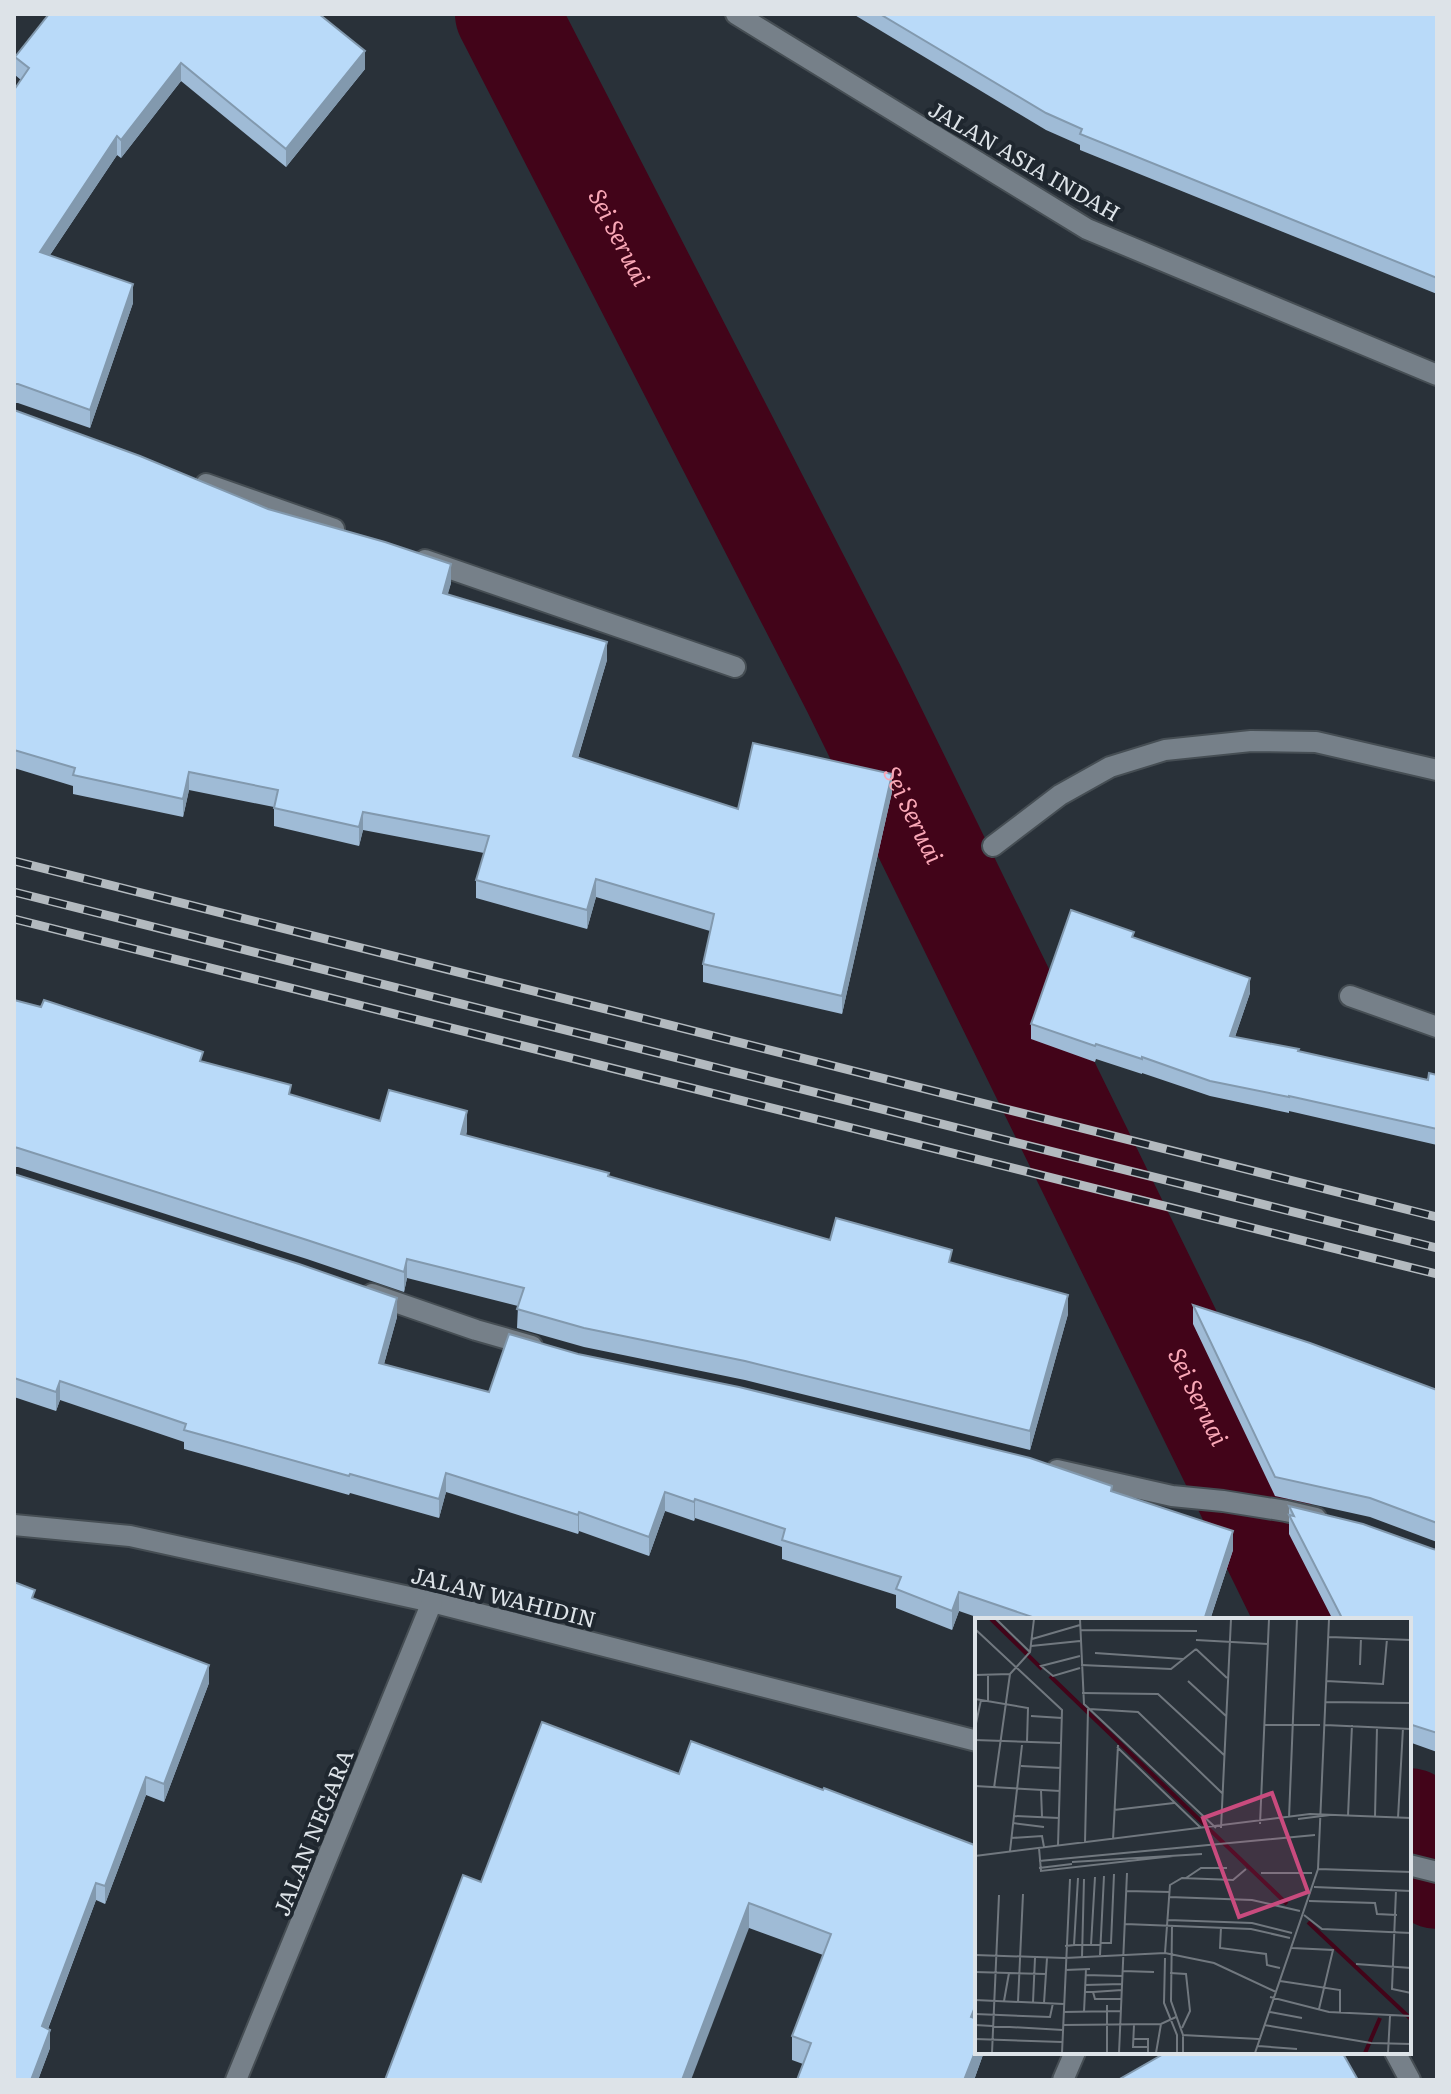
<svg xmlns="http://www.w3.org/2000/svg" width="1451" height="2094" viewBox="0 0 1451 2094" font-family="Literata,serif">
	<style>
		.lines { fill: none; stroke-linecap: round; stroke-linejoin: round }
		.river { stroke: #420419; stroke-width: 104 }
		.minor-casing { stroke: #464e54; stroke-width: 24 }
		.minor { stroke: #768089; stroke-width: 20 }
		.rail-casing { stroke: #b3babf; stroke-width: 9 }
		.rail { stroke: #1f272f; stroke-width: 6; stroke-dasharray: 18; stroke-linecap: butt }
		.wall { fill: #9fbbd6 }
		.shaded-wall { fill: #8299ae }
		.building { fill: #b9daf9; stroke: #8299ae; stroke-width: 2 }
		.labels { text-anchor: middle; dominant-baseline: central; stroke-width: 8; stroke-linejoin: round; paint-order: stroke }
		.street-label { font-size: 22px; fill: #dde3e8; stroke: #1f272f }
		.water-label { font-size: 24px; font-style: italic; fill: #f9a7b6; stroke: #1f272f }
		.inset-river { fill: none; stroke: #420419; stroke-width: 4 }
		.inset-road { fill: none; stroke: #71787f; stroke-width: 2 }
		.view { fill: #c94b7e; fill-opacity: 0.15; stroke: #c94b7e; stroke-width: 4 }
		.inset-edge { fill: none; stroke: #dde3e8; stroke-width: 4 }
	</style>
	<rect width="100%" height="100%" fill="#293139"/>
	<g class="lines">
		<g class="river">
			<path id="s1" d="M507 14 854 689 1310 1620"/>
			<polyline points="1409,1820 1437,1877"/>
		</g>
		<defs>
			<g id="minor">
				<polyline points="736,14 1087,229 1437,375"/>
				<polyline points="206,484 334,529"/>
				<polyline points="425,560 735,667"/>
				<polyline points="993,846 1060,795 1110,767 1165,750 1251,741 1316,742 1437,770"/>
				<polyline points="1350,996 1437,1027"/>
				<polyline points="372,1294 476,1330 532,1346"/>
				<polyline points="1057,1470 1172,1496 1223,1501 1286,1511 1316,1518"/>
				<polyline points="14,1525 130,1536 432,1602 977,1741"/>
				<polyline points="1409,1865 1437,1872"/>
				<polyline points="1395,2052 1410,2080"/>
				<polyline points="236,2080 432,1602"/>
				<polyline points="1063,2080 1075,2052"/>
			</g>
		</defs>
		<use href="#minor" class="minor-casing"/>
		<use href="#minor" class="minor"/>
		<defs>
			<g id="rail">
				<polyline points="14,861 1437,1217"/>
				<polyline points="14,892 1437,1248"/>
				<polyline points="14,919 1437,1274"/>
			</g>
		</defs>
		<use href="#rail" class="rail-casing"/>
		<use href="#rail" class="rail"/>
	</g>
	<g class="wall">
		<polygon points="853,14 1437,14 1437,294 1080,150 1080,145 1046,130"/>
		<polygon points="15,57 365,69 286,167 181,81 121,158 117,155 50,255 133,303 90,428 18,403 14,403 14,90 21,80 15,75"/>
		<polygon points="14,410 451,583 447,595 607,660 578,758 738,809 892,792 842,1014 703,982 703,964 710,931 596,897 587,929 476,898 476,880 484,853 363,830 359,846 274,826 274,807 189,790 183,817 73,794 73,786 14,768"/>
		<polygon points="1134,937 1250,993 1235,1037 1428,1080 1437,1075 1437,1145 1289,1111 1289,1113 1210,1096 1142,1073 1142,1074 1096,1059 1095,1062 1031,1039 1031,1024"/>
		<polygon points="14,1000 203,1062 291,1095 380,1121 467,1130 466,1136 830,1240 952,1263 1068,1314 1030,1450 745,1380 584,1347 517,1328 518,1306 407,1278 404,1292 307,1259 18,1167 14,1167"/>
		<polygon points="14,1174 397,1317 384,1364 489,1392 578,1354 1112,1491 1233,1550 1210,1620 985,1620 959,1611 952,1630 896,1608 896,1595 782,1559 782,1547 695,1518 694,1521 665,1511 649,1556 579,1531 578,1534 446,1492 439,1518 350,1493 349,1495 184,1449 184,1442 60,1400 56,1411 14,1397"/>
		<polygon points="1193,1305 1437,1390 1437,1542 1370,1517 1275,1496 1193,1324"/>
		<polygon points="1289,1506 1437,1550 1437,1752 1409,1742 1409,1620 1333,1620 1289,1534"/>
		<polygon points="35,1600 209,1683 164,1802 146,1795 105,1904 96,1900 48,2029 50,2048 38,2080 14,2080"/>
		<polygon points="679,1774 977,2052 984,2052 974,2080 797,2080 803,2064 792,2060 792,2036 823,1955 749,1928 481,1882"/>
	</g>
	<g class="shaded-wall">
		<polygon points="365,51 365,69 286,167 286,149"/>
		<polygon points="181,63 181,81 121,158 121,140"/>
		<polygon points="117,136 117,155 40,270 40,252"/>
		<polygon points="133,284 133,303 90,428 90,410"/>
		<polygon points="451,564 451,583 443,612 443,593"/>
		<polygon points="607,642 607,660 573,774 573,756"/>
		<polygon points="189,772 189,790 183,817 183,799"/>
		<polygon points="892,774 892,792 842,1014 842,996"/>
		<polygon points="363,812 363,830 359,846 359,827"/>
		<polygon points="596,879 596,897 587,929 587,910"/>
		<polygon points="1250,978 1250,993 1230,1051 1230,1036"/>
		<polygon points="467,1111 467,1130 461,1154 461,1134"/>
		<polygon points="407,1259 407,1278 404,1292 404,1272"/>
		<polygon points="1068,1295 1068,1314 1030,1450 1030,1431"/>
		<polygon points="397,1298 397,1317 379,1382 379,1363"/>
		<polygon points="60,1381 60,1400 56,1411 56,1392"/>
		<polygon points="446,1473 446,1492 439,1518 439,1499"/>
		<polygon points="665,1492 665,1511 649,1556 649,1537"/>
		<polygon points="695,1499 695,1518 694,1521 694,1502"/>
		<polygon points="579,1512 579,1531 578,1534 578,1515"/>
		<polygon points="1233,1531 1233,1550 1210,1620 1204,1620"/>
		<polygon points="959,1592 959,1611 952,1630 952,1611"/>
		<polygon points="209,1665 209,1683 164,1802 164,1784"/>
		<polygon points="146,1777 146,1795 105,1904 105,1886"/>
		<polygon points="96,1883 96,1900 42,2044 42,2026"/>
		<polygon points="749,1903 749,1928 691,2080 682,2080"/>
		<polygon points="977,2002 977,2026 971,2017"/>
		<polygon points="50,2030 50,2048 38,2080 31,2080"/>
		<polygon points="977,2047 977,2052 984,2052 974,2080 964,2080"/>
	</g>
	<g class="building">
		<polygon points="49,14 319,14 365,51 286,149 181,63 121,140 117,136 40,252 133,284 90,410 18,384 14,384 14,90 29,68 15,57"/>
		<polygon points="880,14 1437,14 1437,278 1080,134 1082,129 1046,113"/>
		<polygon points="14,410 140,456 268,509 385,542 451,564 443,593 607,642 573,756 738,809 753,743 892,774 842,996 703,964 714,914 596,879 587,910 476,880 489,836 363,812 359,827 274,808 278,790 189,772 183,799 73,775 75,768 14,750"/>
		<polygon points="1071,910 1134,932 1132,937 1250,978 1230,1036 1299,1049 1298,1051 1428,1080 1429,1073 1437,1075 1437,1129 1289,1096 1289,1097 1210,1081 1142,1057 1142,1059 1096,1044 1095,1046 1031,1024"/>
		<polygon points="14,1000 41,1007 44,1000 203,1052 200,1061 291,1085 289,1094 380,1121 389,1090 467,1111 461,1134 609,1173 608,1176 830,1240 836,1218 952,1250 949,1262 1068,1295 1030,1431 745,1361 584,1328 517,1309 524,1288 407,1259 404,1272 307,1240 18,1148 14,1147"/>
		<polygon points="14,1174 299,1264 397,1298 379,1363 489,1392 509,1334 578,1354 739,1387 1030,1458 1112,1486 1111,1491 1233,1531 1204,1620 1041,1620 959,1592 952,1611 896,1589 901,1577 782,1540 785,1529 695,1499 694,1502 665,1492 649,1537 579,1512 578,1515 446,1473 439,1499 350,1474 349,1476 184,1430 186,1424 60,1381 56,1392 14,1378"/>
		<polygon points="1193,1305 1310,1343 1437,1390 1437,1523 1370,1498 1275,1477"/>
		<polygon points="1289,1506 1363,1524 1433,1549 1437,1550 1437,1733 1409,1724 1409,1620 1343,1620 1289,1515 1294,1516"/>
		<polygon points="14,1582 35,1590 32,1598 209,1665 164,1784 146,1777 105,1886 96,1883 42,2026 50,2030 31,2080 14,2080"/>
		<polygon points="542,1722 679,1774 691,1741 823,1790 824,1788 977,1846 977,2002 971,2017 977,2019 977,2047 964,2080 797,2080 811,2043 792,2036 831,1934 749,1903 682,2080 385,2080 463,1875 481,1882"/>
		<polygon points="1167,2052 1342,2052 1358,2080 1118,2080"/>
	</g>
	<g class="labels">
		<g class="street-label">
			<text transform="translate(1025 160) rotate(30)">JALAN ASIA INDAH</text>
			<text transform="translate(504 1596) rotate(14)">JALAN WAHIDIN</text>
			<text transform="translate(312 1832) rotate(-68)">JALAN NEGARA</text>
		</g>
		<g class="water-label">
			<text stroke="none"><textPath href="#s1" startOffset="250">Sei Seruai</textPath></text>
			<text stroke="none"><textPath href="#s1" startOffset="898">Sei Seruai</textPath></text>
			<text stroke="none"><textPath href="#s1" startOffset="1546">Sei Seruai</textPath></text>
		</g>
	</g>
	<g transform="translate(975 1618)">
		<rect width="436" height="436" fill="#293139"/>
		<path class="inset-river" d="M16 1 67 51M75 58 312 286M333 304 436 401M390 435 405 400"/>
		<path class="inset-road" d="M21 1 55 34M105 1 109 86 241 210M0 11 87 92 83 228M105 12 222 13M354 19 436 22M57 21 105 7M221 22 293 26M56 28 105 23M221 31 252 60M120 35 208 41M105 38 66 48 78 58 105 50M106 47 196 51 221 31M385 47 386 20M0 57 35 56 55 34 59 1M213 63 251 98M351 63 408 66 412 21M107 75 183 76 249 137M0 81 53 90 52 124M13 83V57M351 84 436 85M114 91 163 94 247 175M56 98 87 100M289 107H345M350 107 436 111M0 110 6 82M0 122 86 125M142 129 226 210M46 148 86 150M0 168 85 173M19 170 35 56M66 172 67 199M139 192 199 185M39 198 84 200M373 198 377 107M400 199 402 109M314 200 322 1M423 200 428 110M323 201 355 197M38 205 69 209M285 206 294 1M246 210 256 1M36 220 67 218 69 229M138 222 143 127M110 225 113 91M64 230 66 253 198 238M35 233 47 127M0 238 335 196 436 200M64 243 340 217M97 244 227 236M64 250 97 246M343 251 436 254M286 255H337M211 260 226 250H252M339 269 436 273M421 272 417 371 436 375M151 273 195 274M194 279 277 282 325 293M334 283 400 285 402 296 422 297M329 297 347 311 436 315M193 302 277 305 317 315M150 306 276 311 315 320M197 308 196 383 208 417V435M246 309 245 330 291 336 292 347 305 350M125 325H136L139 256M99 327H125M116 327 120 259M90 328 99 327 103 260M317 330 358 332 344 391M190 335 195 267 207 260 258 262 271 251M0 337 90 340 190 335 239 345 301 374M125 337 129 258M107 339 109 261M190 340 189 385 202 417V435M381 346 436 350M90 352 115 351M148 353 179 354M0 354 71 356M195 355 211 356 215 393 207 410M110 357 147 358M305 363 365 372V395M110 367 147 366M110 374H118L120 381H147M118 374 147 372M295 379 354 394 436 398M0 382 89 386M29 383 34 355M43 384 48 276M58 384 60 340M69 385 72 340M132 387V435M88 394 146 393M109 394 111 351M295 394 327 400M0 396 75 399 78 385M0 407 88 412M88 407 186 406 201 399M159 407 158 429H173M289 407 396 425 436 426M207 417 284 421M0 421 87 424M158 421H173V435M283 428 322 431M17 435 24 277M87 435 95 261M144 435 152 255M181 435 186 406M280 435 343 251 354 1M413 435 415 398"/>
		<path class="view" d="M297 175 333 274 264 299 228 200Z"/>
		<rect width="436" height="436" class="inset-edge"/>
	</g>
	<rect width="1451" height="2094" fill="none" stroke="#dde3e8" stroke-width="32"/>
</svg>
